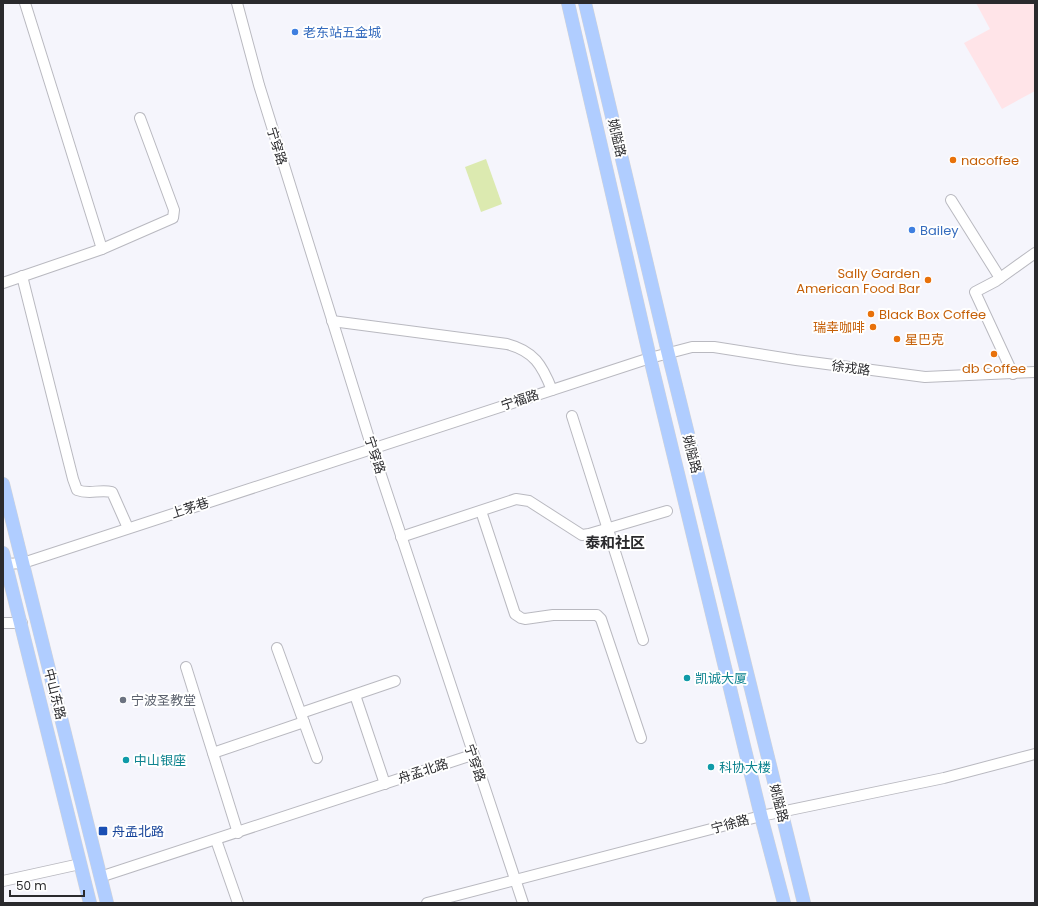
<svg xmlns="http://www.w3.org/2000/svg" width="1038" height="906" viewBox="0 0 1038 906" font-family="Poppins,'Noto Sans SC',sans-serif">
	<style>
		.industrial { fill: #ffe4e8 }
		.green { fill: #dceab0 }
		.lines { fill: none; stroke-linecap: round; stroke-linejoin: round }
		.minor-casing { stroke: #b9b9c0; stroke-width: 12 }
		.major-casing { stroke: #d4d4d5; stroke-width: 14 }
		.minor { stroke: #fff; stroke-width: 10 }
		.major { stroke: #b0cdff; stroke-width: 13 }
		.shop-dot { fill: #3f7fe0; stroke: #fff; stroke-width: 1.5 }
		.food-dot { fill: #e8710a; stroke: #fff; stroke-width: 1.5 }
		.culture-dot { fill: #0f9aa8; stroke: #fff; stroke-width: 1.5 }
		.worship-dot { fill: #6b7280; stroke: #fff; stroke-width: 1.5 }
		.transit-dot { fill: #1a4fb4; stroke: #fff; stroke-width: 1.5 }
		.labels { text-anchor: middle; dominant-baseline: central; stroke-width: 4; stroke-linejoin: round; paint-order: stroke }
		.shop-label { font-size: 13px; fill: #366cbe; stroke: #fff; text-anchor: start }
		.street-label { font-size: 13px; fill: #2a2a2d; stroke: #fff }
		.food-label { font-size: 13px; fill: #c56008; stroke: #fff; text-anchor: start }
		.culture-label { font-size: 13px; fill: #0d838f; stroke: #fff; text-anchor: start }
		.worship-label { font-size: 13px; fill: #5b616d; stroke: #fff; text-anchor: start }
		.transit-label { font-size: 13px; fill: #164399; stroke: #fff; text-anchor: start }
		.quarter-label { font-size: 15px; font-weight: bold; fill: #2a2a2d; stroke: #fff }
	</style>
	<rect width="100%" height="100%" fill="#f5f5fc"/>
	<polygon class="industrial" points="976,3 1035,3 1035,91 1002,109 964,43 990,29"/>
	<polygon class="green" points="486,159 502,204 481,212 465,167"/>
	<g class="lines">
		<defs>
			<g id="minor">
				<polyline points="25,3 102,249"/>
				<polyline points="237,3 259,85 372,448 523,903"/>
				<polyline points="951,200 1000,278"/>
				<path d="M22 276 73 479 77 490C90 495 99 489 112 492L128 528"/>
				<polyline points="3,283 102,249 173,218 174,210 140,118"/>
				<path d="M332 321 507 344C534 351 542 365 552 390"/>
				<polyline points="1013,374 975,292 996,281 1035,253"/>
				<polyline points="572,416 643,640"/>
				<polyline points="481,511 515,614 521,618 525,619 553,615 597,615 601,619 641,738"/>
				<polyline points="401,537 516,499 529,501 582,535 589,534 667,511"/>
				<polyline points="6,564 23,563 650,358 692,347 714,347 796,360 925,377 1035,372"/>
				<polyline points="3,623 22,623"/>
				<polyline points="277,648 317,758"/>
				<polyline points="186,667 238,833"/>
				<polyline points="355,695 385,784"/>
				<polyline points="301,713 395,681"/>
				<polyline points="213,753 304,722"/>
				<polyline points="216,840 238,903"/>
				<polyline points="100,877 472,755"/>
				<polyline points="3,881 80,864"/>
				<polyline points="427,903 761,816 944,778 1035,754"/>
			</g>
			<g id="major">
				<polyline points="568,3 650,358 761,816 784,903"/>
				<polyline points="585,3 668,353 804,903"/>
				<polyline points="3,484 107,903"/>
				<polyline points="3,553 90,903"/>
			</g>
		</defs>
		<use href="#minor" class="minor-casing"/>
		<use href="#major" class="major-casing"/>
		<use href="#minor" class="minor"/>
		<use href="#major" class="major"/>
	</g>
	<g class="shop-dot">
		<circle cx="295" cy="32" r="4"/>
		<circle cx="912" cy="230" r="4"/>
	</g>
	<g class="food-dot">
		<circle cx="953" cy="160" r="4"/>
		<circle cx="928" cy="280" r="4"/>
		<circle cx="871" cy="314" r="4"/>
		<circle cx="873" cy="327" r="4"/>
		<circle cx="897" cy="339" r="4"/>
		<circle cx="994" cy="354" r="4"/>
	</g>
	<g class="culture-dot">
		<circle cx="687" cy="678" r="4"/>
		<circle cx="126" cy="760" r="4"/>
		<circle cx="711" cy="767" r="4"/>
	</g>
	<circle class="worship-dot" cx="123" cy="700" r="4"/>
	<rect class="transit-dot" x="98" y="826" width="10" height="10" rx="2"/>
	<g class="labels">
		<g class="shop-label">
			<text x="303" y="32">老东站五金城</text>
			<text x="920" y="230">Bailey</text>
		</g>
		<g class="street-label">
			<text transform="translate(617 138) rotate(77)">姚隘路</text>
			<text transform="translate(277 146) rotate(73)">宁穿路</text>
			<text transform="translate(851 368) rotate(8)">徐戎路</text>
			<text transform="translate(520 400) rotate(-18)">宁福路</text>
			<text transform="translate(692 454) rotate(76)">姚隘路</text>
			<text transform="translate(375 455) rotate(72)">宁穿路</text>
			<text transform="translate(190 508) rotate(-18)">上茅巷</text>
			<text transform="translate(55 694) rotate(76)">中山东路</text>
			<text transform="translate(475 763) rotate(71)">宁穿路</text>
			<text transform="translate(423 771) rotate(-18)">舟孟北路</text>
			<text transform="translate(779 803) rotate(76)">姚隘路</text>
			<text transform="translate(730 824) rotate(-15)">宁徐路</text>
		</g>
		<g class="food-label">
			<text x="961" y="160">nacoffee</text>
			<text x="920" y="273" text-anchor="end">Sally Garden<tspan x="920" dy="15">American Food Bar</tspan></text>
			<text x="879" y="314">Black Box Coffee</text>
			<text x="865" y="327" text-anchor="end">瑞幸咖啡</text>
			<text x="905" y="339">星巴克</text>
			<text x="994" y="368" text-anchor="middle">db Coffee</text>
		</g>
		<g class="culture-label">
			<text x="695" y="678">凯诚大厦</text>
			<text x="134" y="760">中山银座</text>
			<text x="719" y="767">科协大楼</text>
		</g>
		<g class="worship-label">
			<text x="131" y="700">宁波圣教堂</text>
		</g>
		<g class="transit-label">
			<text x="112" y="831">舟孟北路</text>
		</g>
		<g class="quarter-label">
			<text x="615" y="542">泰和社区</text>
		</g>
	</g>
	<rect width="1038" height="906" fill="none" stroke="#2a2a2d" stroke-width="8"/>
	<path d="M10 890v6h74v-6" fill="none" stroke="#2a2a2d" stroke-width="2"/>
	<text x="16" y="890" font-size="12" fill="#2a2a2d" stroke="#ffffff" stroke-width="3" paint-order="stroke">50 m</text>
</svg>
